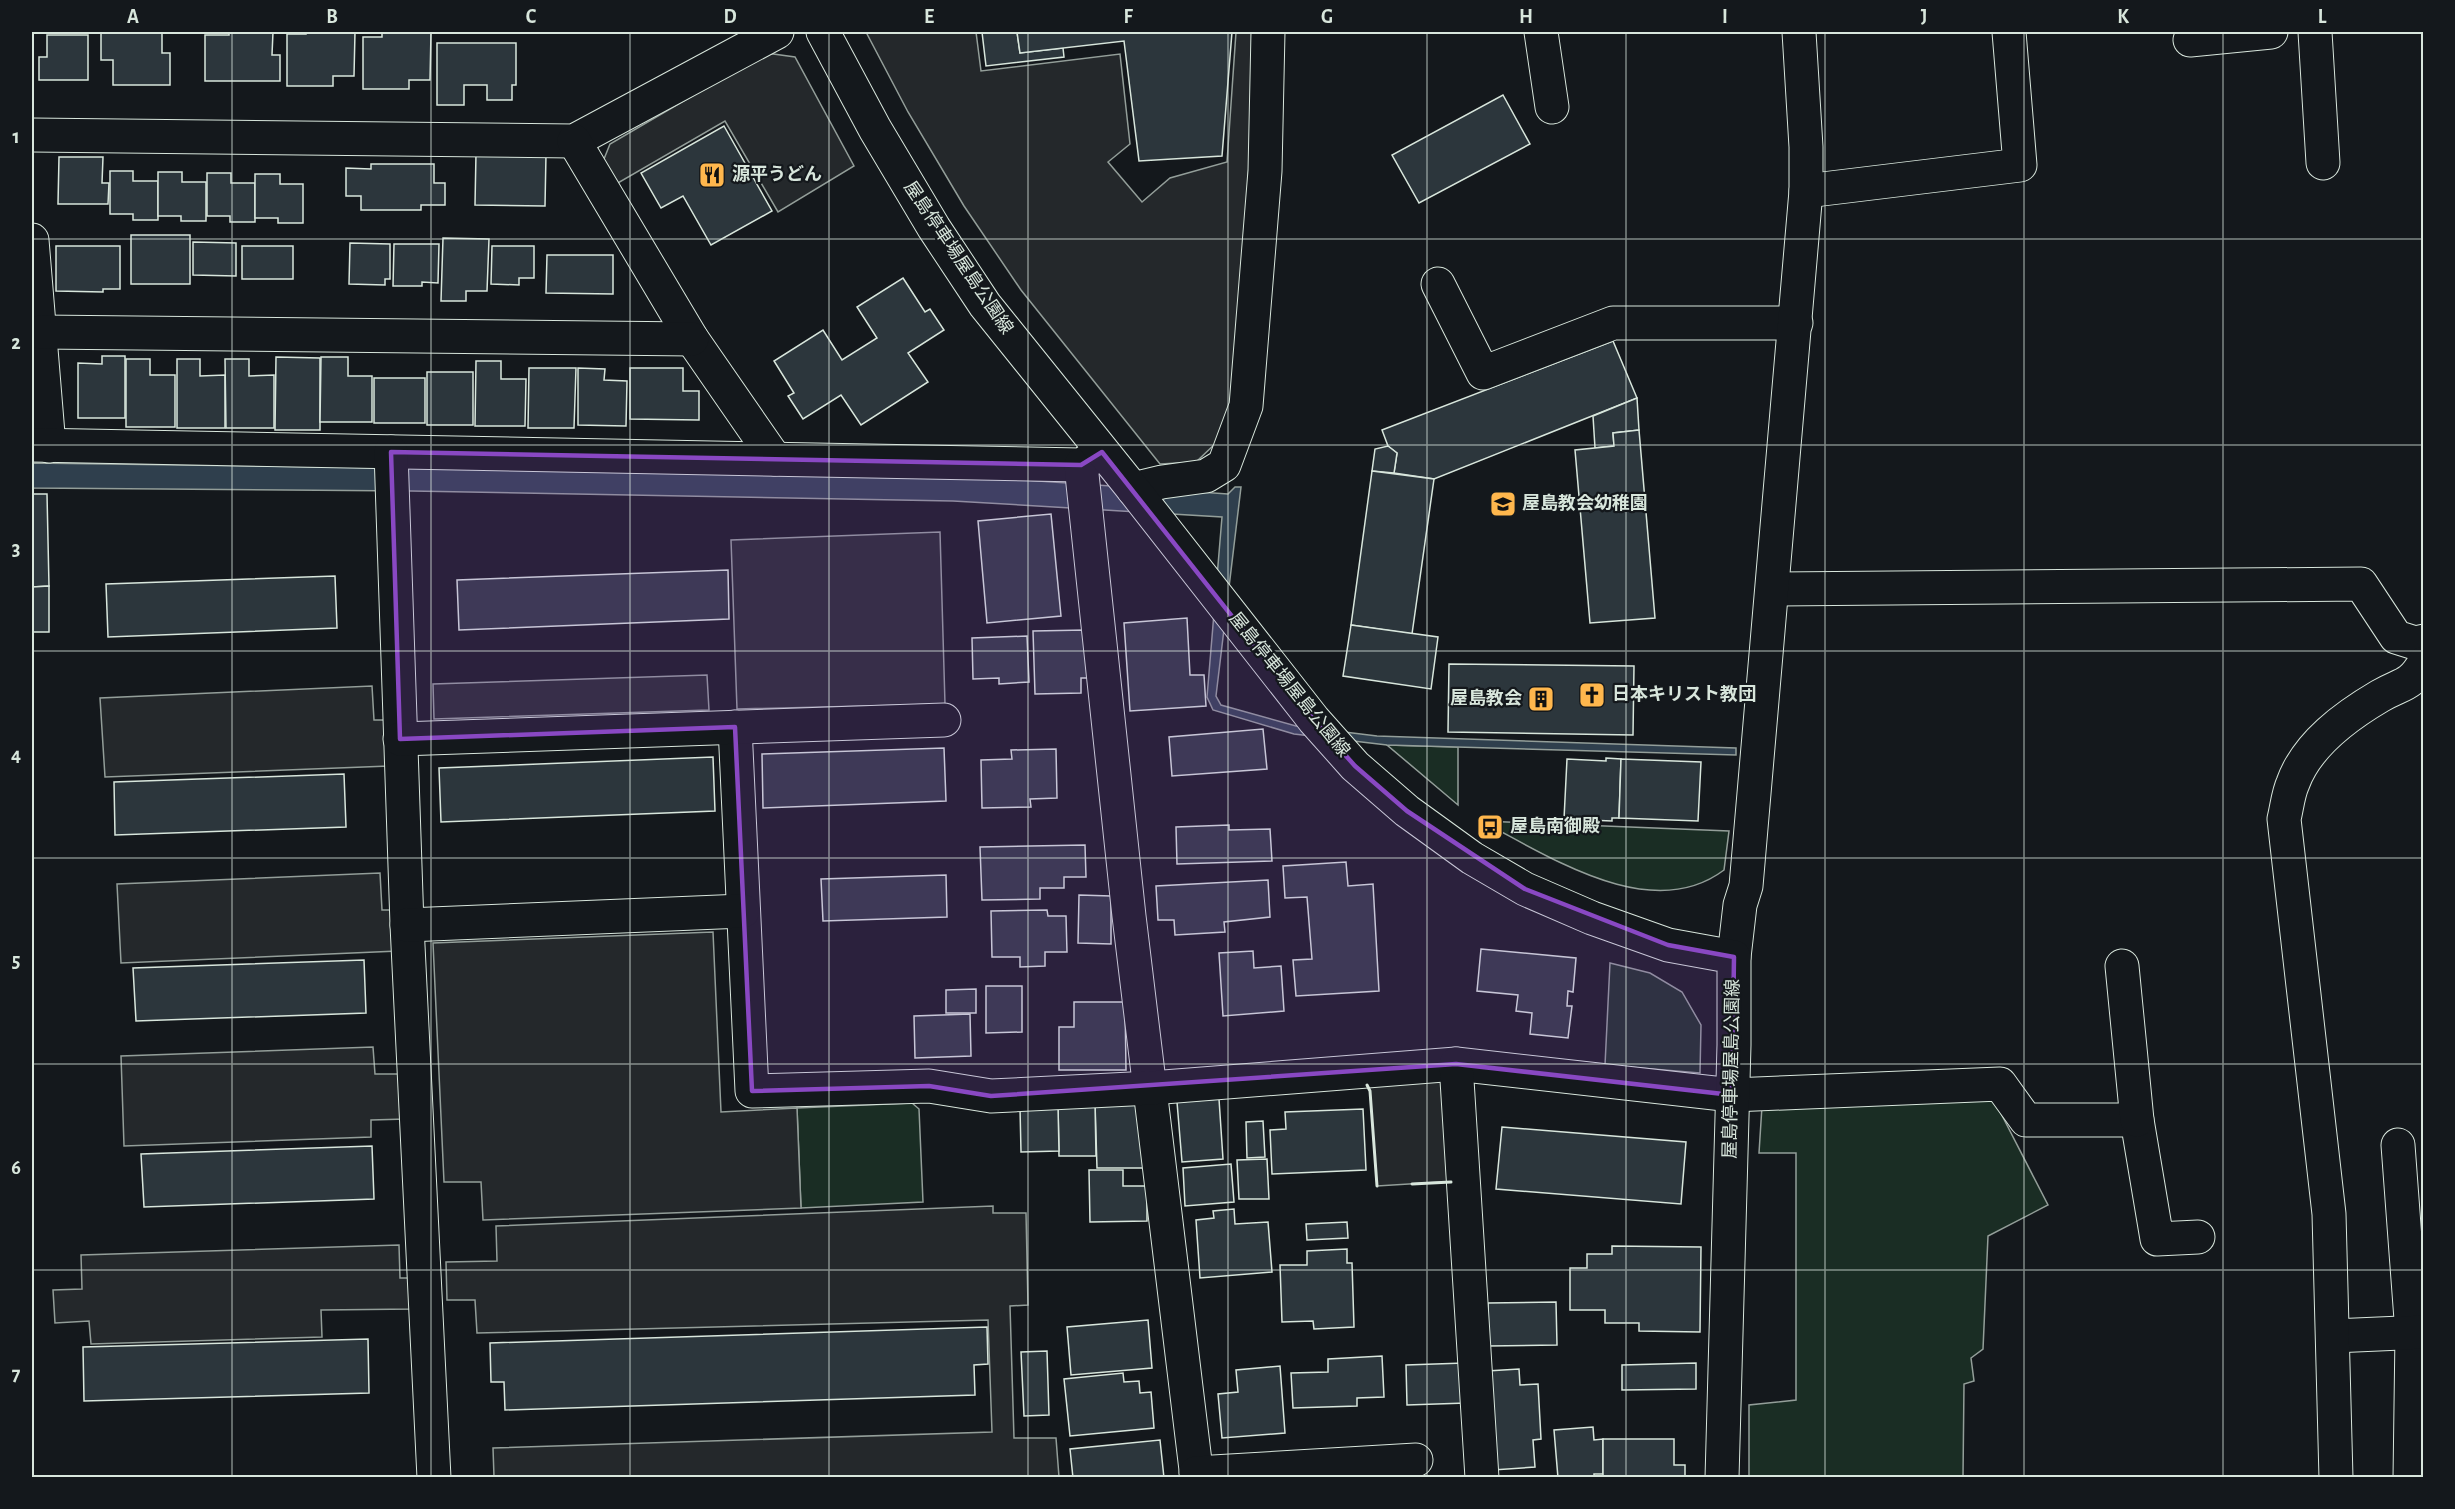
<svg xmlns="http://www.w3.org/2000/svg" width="2455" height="1509" viewBox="0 0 2455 1509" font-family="'Alegreya Sans','Noto Sans JP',sans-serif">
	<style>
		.green { fill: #1a2d24; stroke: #939e99; stroke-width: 1.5 }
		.parking { fill: #24282b; stroke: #939e99; stroke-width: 1.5 }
		.water { fill: #2f3f4d; stroke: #939e99; stroke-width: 1.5 }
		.building { fill: #2c363c; stroke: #d8e6dc; stroke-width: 1.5 }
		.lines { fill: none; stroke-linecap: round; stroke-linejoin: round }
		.minor-casing { stroke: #d8e6dc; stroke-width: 35 }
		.secondary-casing { stroke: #d8e6dc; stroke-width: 35 }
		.minor { stroke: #14181c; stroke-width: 33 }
		.secondary { stroke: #14181c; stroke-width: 33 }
		.wall { stroke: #d8e6dc; stroke-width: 3 }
		.marked { fill: #8948c3; fill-opacity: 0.2; stroke: #8948c3; stroke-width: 4.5; stroke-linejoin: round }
		.grid { fill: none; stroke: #d8e6dc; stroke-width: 1.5; stroke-opacity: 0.55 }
		.labels { text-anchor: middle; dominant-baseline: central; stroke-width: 4.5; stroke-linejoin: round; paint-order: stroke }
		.poi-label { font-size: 18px; font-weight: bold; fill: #d8e6dc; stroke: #14181c; text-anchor: start }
		.street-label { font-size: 18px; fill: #d8e6dc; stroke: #14181c }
		.neatline { fill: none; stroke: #d8e6dc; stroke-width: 2 }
		.grid-label { font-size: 20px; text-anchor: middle; font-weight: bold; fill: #d8e6dc }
	</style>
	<rect width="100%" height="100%" fill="#14181c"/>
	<g class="green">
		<polygon points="1387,745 1458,747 1458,805"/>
		<path d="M1481 821 1729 831 1724 870C1651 925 1549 856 1481 821Z"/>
		<polygon points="1610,963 1650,973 1682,992 1701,1025 1700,1073 1605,1065"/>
		<polygon points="1992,1096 2048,1205 1988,1236 1983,1349 1971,1358 1974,1381 1964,1384 1963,1477 1749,1478 1749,1405 1796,1400 1796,1153 1759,1153 1762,1106"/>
		<polygon points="912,1103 919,1109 923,1202 801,1208 797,1108"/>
	</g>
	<g class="parking">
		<polygon points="866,32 976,32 981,71 1120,54 1130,144 1108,162 1142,202 1170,178 1227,162 1236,32 1257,32 1235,396 1217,442 1196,462 1160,464 1021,290 964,206 908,112"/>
		<polygon points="766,53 795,57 854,166 778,212 725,121 611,187 600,169 610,144"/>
		<polygon points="940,532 945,704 737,709 731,540"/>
		<polygon points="707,675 709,710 434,719 433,684"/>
		<polygon points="372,686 374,720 387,720 389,766 105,777 100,698"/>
		<polygon points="380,873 382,910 396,910 398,951 121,963 117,884"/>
		<polygon points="713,932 721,1112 797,1108 801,1208 483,1220 481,1182 444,1182 433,943"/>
		<polygon points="373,1047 375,1074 403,1074 406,1119 371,1120 371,1137 124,1146 121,1056"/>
		<polygon points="1451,1078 1457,1181 1377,1186 1370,1091 1367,1084"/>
		<polygon points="993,1206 993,1213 1026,1213 1028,1305 1010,1306 1014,1438 1056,1438 1059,1477 494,1477 493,1448 992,1432 988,1320 477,1333 475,1300 447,1300 446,1262 497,1261 496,1226"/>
		<polygon points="399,1245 400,1278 413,1278 414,1309 321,1310 322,1337 91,1344 89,1321 55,1323 53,1290 82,1289 81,1255"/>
	</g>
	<polygon class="water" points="32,463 952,475 1228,494 1235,487 1241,487 1216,696 1221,705 1296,726 1377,736 1736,748 1736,755 1387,745 1294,734 1213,710 1207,697 1222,517 953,501 411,491 32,488"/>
	<g class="building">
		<polygon points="101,32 162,32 162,53 170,53 170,85 113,85 113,60 101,60"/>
		<polygon points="229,32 273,32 272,55 280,55 280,81 205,81 205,35 229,35"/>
		<polygon points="306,32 355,32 354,76 333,76 333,86 287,86 287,34 306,34"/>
		<polygon points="382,32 431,32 430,80 409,80 409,89 363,89 363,37 382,37"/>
		<polygon points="982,32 1017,32 1020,53 1063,48 1064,57 986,66"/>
		<polygon points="1017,32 1232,32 1222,156 1139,161 1124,41 1020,53"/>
		<polygon points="47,35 88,35 88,80 39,80 39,57 47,57"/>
		<polygon points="437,43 516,43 516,85 512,85 512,100 487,100 487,85 464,85 464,105 437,105"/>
		<polygon points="1503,95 1530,144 1419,203 1392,155"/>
		<polygon points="724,126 772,211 711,245 683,196 661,208 641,173"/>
		<polygon points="476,153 546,154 545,206 475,205"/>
		<polygon points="59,157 103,157 102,183 109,183 108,204 58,204"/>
		<polygon points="371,164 434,164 434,183 445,183 445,205 421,205 421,210 361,210 361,196 346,196 346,168 371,169"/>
		<polygon points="110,171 133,171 133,181 158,181 158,220 133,220 133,214 110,214"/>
		<polygon points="158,172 182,172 182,182 206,182 206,221 181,221 181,216 158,216"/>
		<polygon points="207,173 231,173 231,183 255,183 255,222 230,222 230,216 207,216"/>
		<polygon points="255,174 280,174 280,184 303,184 303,223 278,223 278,218 255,218"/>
		<rect x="131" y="235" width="59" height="49"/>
		<polygon points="443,238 489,239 487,291 466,291 466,301 441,301"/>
		<polygon points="193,242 236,243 236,276 193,275"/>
		<polygon points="350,243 390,244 390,279 385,279 385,285 349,284"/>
		<polygon points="394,244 439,244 438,283 422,282 422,286 393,286"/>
		<polygon points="56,246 120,246 120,289 103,289 103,292 56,291"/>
		<rect x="242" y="246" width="51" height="33"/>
		<polygon points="492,246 534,246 534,278 519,278 519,285 491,284"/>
		<polygon points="547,255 613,255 613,294 546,293"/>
		<polygon points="903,278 925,312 930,309 944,330 908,353 928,382 861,425 841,395 803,419 788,396 794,393 774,361 823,330 842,360 877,338 857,307"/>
		<polygon points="1613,341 1637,398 1434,479 1394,473 1397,453 1388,446 1382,430"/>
		<polygon points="102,356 125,356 125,418 78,418 78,363 102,364"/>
		<polygon points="276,357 320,358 320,430 275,430"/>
		<polygon points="321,357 348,357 348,376 372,376 372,422 320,422"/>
		<polygon points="126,359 150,359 150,375 175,375 175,427 126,427"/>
		<polygon points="177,359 200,359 200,376 225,375 225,428 177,428"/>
		<polygon points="225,359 249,359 249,376 274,375 274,428 226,428"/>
		<polygon points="476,361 501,361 501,379 526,379 525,426 475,426"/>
		<polygon points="529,368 576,368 574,428 528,428"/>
		<polygon points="578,368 605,369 604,380 627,381 626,426 578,425"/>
		<polygon points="630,368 683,368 683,391 699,391 699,420 630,419"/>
		<rect x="427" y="372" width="46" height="53"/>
		<rect x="374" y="378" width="51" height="45"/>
		<polygon points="1637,398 1639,430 1613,433 1614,446 1595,448 1593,416"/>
		<polygon points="1639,430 1655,618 1590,623 1575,450 1614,446 1613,433"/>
		<polygon points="1388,446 1397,453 1394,473 1372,471 1375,449"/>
		<polygon points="1372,471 1434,479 1412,634 1351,625"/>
		<polygon points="32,494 47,494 49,586 32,587"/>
		<polygon points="1051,514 1061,616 987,623 978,521"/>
		<polygon points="728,570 729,619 459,630 457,580"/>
		<polygon points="335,576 337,628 108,637 106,584"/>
		<polygon points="49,586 49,632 32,632 32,587"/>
		<polygon points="1187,618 1190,675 1204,675 1206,706 1130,711 1124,623"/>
		<polygon points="1351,625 1438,637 1431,689 1343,676"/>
		<polygon points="1086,630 1087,678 1081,678 1081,693 1035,694 1033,631"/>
		<polygon points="1027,636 1029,682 999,684 999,678 973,679 972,638"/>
		<polygon points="1449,664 1634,666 1633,735 1448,732"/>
		<polygon points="1263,729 1267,769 1172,776 1169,737"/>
		<polygon points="944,748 946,801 763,808 762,754"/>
		<polygon points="1056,749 1057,798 1030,799 1031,807 982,808 981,760 1012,759 1011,750"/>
		<polygon points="713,757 715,811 441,822 439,768"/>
		<polygon points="1606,758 1621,759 1619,818 1612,818 1612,821 1564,819 1567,759 1606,761"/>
		<polygon points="1621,759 1701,762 1698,821 1619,818"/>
		<polygon points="344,774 346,827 115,835 114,782"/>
		<polygon points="1229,825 1229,830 1270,829 1272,861 1177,864 1176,827"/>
		<polygon points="1085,845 1086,877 1064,877 1064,888 1040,888 1040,899 982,900 980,847"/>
		<polygon points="1346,862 1348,886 1373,884 1379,991 1296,996 1293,960 1312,959 1307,897 1285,898 1283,866"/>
		<polygon points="946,875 947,917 823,921 821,879"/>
		<polygon points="1268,880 1270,917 1224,922 1225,932 1175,935 1174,920 1158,920 1156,886"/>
		<polygon points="1079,895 1111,896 1111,944 1078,943"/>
		<polygon points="1047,910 1048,916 1066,916 1067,952 1045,952 1045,966 1020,967 1020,957 992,957 991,911"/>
		<polygon points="1481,949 1576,958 1573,992 1568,991 1567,1006 1572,1006 1568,1038 1530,1034 1532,1013 1516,1011 1518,995 1477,991"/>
		<polygon points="1253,951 1254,968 1281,966 1284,1011 1223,1016 1219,953"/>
		<polygon points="364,960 366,1013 136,1021 133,968"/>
		<polygon points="986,986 1022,986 1022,1032 986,1033"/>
		<polygon points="976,989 976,1013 946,1013 946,990"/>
		<polygon points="1074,1002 1125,1002 1126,1070 1059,1070 1059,1027 1074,1027"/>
		<polygon points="970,1014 971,1056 915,1058 914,1016"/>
		<polygon points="1219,1099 1223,1159 1182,1162 1177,1102"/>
		<polygon points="1140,1101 1146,1168 1097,1168 1095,1103"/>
		<polygon points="1095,1103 1096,1156 1059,1156 1058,1104"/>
		<polygon points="1058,1106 1059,1151 1021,1152 1020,1108"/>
		<polygon points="1363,1109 1366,1170 1272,1174 1270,1130 1286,1129 1285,1112"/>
		<polygon points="1263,1121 1265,1157 1247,1158 1246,1122"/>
		<polygon points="1502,1127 1686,1142 1681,1204 1496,1189"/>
		<polygon points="372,1146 374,1199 144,1207 141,1154"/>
		<polygon points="1267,1159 1269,1199 1239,1199 1237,1160"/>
		<polygon points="1231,1164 1234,1202 1185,1206 1183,1168"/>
		<polygon points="1089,1170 1123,1170 1123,1186 1147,1186 1147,1221 1090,1222"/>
		<polygon points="1234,1209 1235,1224 1268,1222 1272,1272 1200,1278 1196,1220 1214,1218 1213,1211"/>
		<polygon points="1347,1222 1348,1238 1307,1240 1306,1224"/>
		<polygon points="1612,1246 1701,1247 1700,1332 1639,1331 1639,1323 1605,1323 1605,1310 1570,1310 1570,1268 1587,1268 1587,1254 1612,1254"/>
		<polygon points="1347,1249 1347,1263 1352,1263 1354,1327 1314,1329 1313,1321 1282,1322 1280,1265 1307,1265 1307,1251"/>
		<polygon points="1556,1302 1557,1345 1488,1346 1488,1303"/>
		<polygon points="1148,1320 1152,1368 1071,1375 1067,1327"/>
		<polygon points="987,1327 988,1364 974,1365 975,1395 505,1410 504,1382 491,1382 490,1343"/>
		<polygon points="368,1339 369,1393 84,1401 83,1347"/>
		<polygon points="1047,1351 1049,1415 1024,1416 1021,1352"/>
		<polygon points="1382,1356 1384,1397 1357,1398 1357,1406 1293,1408 1291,1373 1328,1372 1328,1359"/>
		<polygon points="1464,1363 1466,1403 1407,1405 1406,1365"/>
		<polygon points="1696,1363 1696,1389 1622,1390 1622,1365"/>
		<polygon points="1280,1366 1285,1433 1222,1438 1218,1394 1238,1392 1236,1370"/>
		<polygon points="1519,1369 1520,1385 1538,1384 1541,1439 1533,1440 1535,1467 1493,1470 1487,1371"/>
		<polygon points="1123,1373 1124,1382 1139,1381 1140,1393 1151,1392 1154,1428 1070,1436 1064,1379"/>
		<polygon points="1593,1427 1594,1440 1603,1439 1603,1474 1594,1474 1594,1478 1558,1478 1554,1430"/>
		<polygon points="1603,1439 1674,1439 1674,1465 1685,1465 1685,1478 1603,1478"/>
		<polygon points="1160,1440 1164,1478 1073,1478 1070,1449"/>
	</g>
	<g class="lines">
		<defs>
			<g id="minor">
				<polyline points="1541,32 1552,107"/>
				<polyline points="2315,32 2323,163"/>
				<polyline points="2190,40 2271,32"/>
				<polyline points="32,135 574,141 777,32"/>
				<polyline points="574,141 692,339 775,459"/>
				<polyline points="1806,191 2020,165 2009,32"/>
				<polyline points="32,240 49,446"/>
				<polyline points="1438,284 1483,373 1613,323 1796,323"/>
				<polyline points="41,332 692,339"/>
				<polyline points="32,445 1081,465 1102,452"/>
				<polyline points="391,452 407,925 434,1478"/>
				<polyline points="1081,465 1129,916 1197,1478"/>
				<polyline points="1133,489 1162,482 1206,476 1224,465 1246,406 1265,171 1268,32"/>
				<polyline points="1773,589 2361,584 2396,637 2415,643 2424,641"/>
				<polyline points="735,727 752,1091 929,1086 991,1096 1151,1088 1456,1064 1732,1095 2000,1084 2026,1120 2137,1120 2157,1239 2198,1237"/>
				<polyline points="400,739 944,720"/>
				<polyline points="407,925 743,911"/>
				<polyline points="1734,957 1740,905 1746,886 1806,191 1806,147 1799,32"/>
				<polyline points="2122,966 2137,1120"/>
				<polyline points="1456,1064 1482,1478"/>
				<polyline points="2398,1145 2412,1333 2410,1478"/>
				<polyline points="2333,1336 2424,1332"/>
				<polyline points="1196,1473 1416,1460"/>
				<path d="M2336 1478 2329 1214 2284 819C2287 807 2288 794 2293 783 2307 744 2346 716 2380 696 2402 683 2410 687 2424 663"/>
			</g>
			<polyline id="secondary" points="823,32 875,129 934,228 985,305 1133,489 1314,720 1355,766 1407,811 1472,858 1525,889 1592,918 1668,945 1734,957 1734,1045 1722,1478"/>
		</defs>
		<use href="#minor" class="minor-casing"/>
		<use href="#secondary" class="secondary-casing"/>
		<use href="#minor" class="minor"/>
		<use href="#secondary" class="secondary"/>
		<g class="wall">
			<polyline points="1367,1085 1370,1091 1377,1186"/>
			<polyline points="1412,1184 1451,1182"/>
		</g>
	</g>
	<path class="marked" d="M391 452 1081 465 1102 452 1314 720 1355 766 1407 811 1525 889 1668 945 1734 957 1732 1095 1456 1064 991 1096 929 1086 752 1091 735 727 400 739Z"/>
	<path class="grid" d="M232 32V1478M431 32V1478M630 32V1478M829 32V1478M1028 32V1478M1228 32V1478M1427 32V1478M1626 32V1478M1825 32V1478M2024 32V1478M2223 32V1478M32 239H2424M32 445H2424M32 651H2424M32 858H2424M32 1064H2424M32 1270H2424"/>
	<defs>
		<symbol id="restaurant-square" viewBox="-11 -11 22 22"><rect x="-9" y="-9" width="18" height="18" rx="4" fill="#ffb74d" stroke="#14181c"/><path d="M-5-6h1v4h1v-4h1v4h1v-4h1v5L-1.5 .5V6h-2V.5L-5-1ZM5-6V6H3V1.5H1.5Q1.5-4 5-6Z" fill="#111"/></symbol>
		<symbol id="school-square" viewBox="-11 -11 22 22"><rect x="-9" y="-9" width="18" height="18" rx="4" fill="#ffb74d" stroke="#14181c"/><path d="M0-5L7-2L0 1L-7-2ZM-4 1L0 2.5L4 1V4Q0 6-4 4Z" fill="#111"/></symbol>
		<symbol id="church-square" viewBox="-11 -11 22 22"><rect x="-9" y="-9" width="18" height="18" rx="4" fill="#ffb74d" stroke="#14181c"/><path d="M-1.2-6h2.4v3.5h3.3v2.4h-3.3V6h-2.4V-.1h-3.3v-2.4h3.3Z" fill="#111"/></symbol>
		<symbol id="building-square" viewBox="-11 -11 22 22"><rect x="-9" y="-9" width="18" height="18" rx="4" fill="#ffb74d" stroke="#14181c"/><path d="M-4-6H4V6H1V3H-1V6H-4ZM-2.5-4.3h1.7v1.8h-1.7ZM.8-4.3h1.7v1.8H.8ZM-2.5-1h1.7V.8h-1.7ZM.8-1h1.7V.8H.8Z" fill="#111"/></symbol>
		<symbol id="bus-square" viewBox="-11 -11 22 22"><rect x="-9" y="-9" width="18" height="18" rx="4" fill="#ffb74d" stroke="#14181c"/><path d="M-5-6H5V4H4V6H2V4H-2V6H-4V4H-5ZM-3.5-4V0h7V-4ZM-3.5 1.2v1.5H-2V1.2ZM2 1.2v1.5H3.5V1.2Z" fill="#111"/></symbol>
	</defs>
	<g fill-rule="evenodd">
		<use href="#restaurant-square" x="697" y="160" width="30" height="30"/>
		<use href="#school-square" x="1488" y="489" width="30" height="30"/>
		<use href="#church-square" x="1577" y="680" width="30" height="30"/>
		<use href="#building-square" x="1526" y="684" width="30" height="30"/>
		<use href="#bus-square" x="1475" y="812" width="30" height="30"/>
	</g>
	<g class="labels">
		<g class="poi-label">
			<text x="732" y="175">源平うどん</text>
			<text x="1522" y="504">屋島教会幼稚園</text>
			<text x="1612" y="695">日本キリスト教団</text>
			<text x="1522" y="699" text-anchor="end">屋島教会</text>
			<text x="1510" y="827">屋島南御殿</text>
		</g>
		<g class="street-label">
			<text transform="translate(958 258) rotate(56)">屋島停車場屋島公園線</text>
			<text transform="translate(1289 685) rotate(51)">屋島停車場屋島公園線</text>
			<text transform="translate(1732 1069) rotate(-89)">屋島停車場屋島公園線</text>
		</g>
	</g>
	<rect width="2455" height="1509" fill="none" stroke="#14181c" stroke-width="66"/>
	<rect x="33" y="33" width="2389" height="1443" class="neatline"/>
	<g class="grid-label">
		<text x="133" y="23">A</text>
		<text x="332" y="23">B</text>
		<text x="531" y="23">C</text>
		<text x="730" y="23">D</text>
		<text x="929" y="23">E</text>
		<text x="1128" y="23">F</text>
		<text x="1327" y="23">G</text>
		<text x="1526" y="23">H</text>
		<text x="1725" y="23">I</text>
		<text x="1924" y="23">J</text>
		<text x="2123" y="23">K</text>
		<text x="2322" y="23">L</text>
		<text x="16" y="143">1</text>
		<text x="16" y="349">2</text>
		<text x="16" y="555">3</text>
		<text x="16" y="761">4</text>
		<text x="16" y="967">5</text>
		<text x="16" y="1174">6</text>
		<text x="16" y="1380">7</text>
	</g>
</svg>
